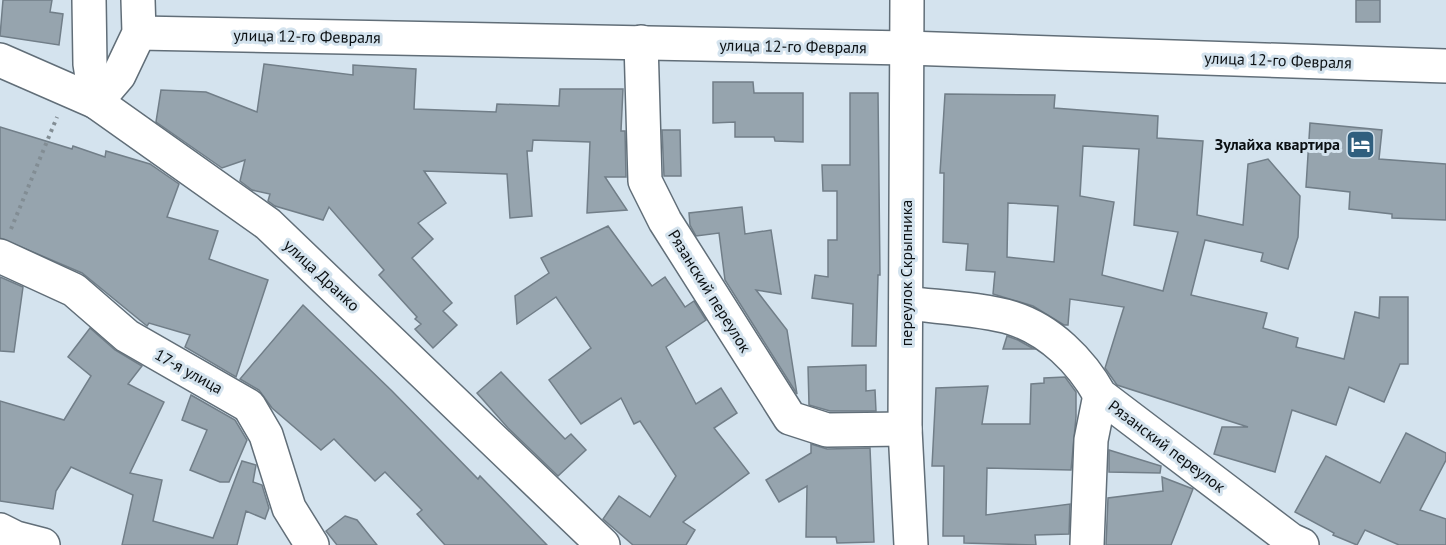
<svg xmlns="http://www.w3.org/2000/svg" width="1446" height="545" viewBox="0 0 1446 545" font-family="'PT Sans',sans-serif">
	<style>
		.building { fill: #96a4ae; stroke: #717e88; stroke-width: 1.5; fill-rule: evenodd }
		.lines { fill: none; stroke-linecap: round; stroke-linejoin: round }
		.minor-casing { stroke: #616e78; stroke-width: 36 }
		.path { stroke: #828d94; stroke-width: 4; stroke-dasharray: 3 4.5; stroke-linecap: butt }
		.minor { stroke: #fff; stroke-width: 33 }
		.labels { text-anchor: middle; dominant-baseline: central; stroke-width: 6; stroke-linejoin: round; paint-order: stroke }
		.street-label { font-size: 16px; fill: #0b1013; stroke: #d4e3ee }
		.poi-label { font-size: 16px; font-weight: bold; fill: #0b1013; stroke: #d4e3ee; text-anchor: end }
	</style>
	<rect width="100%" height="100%" fill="#d4e3ee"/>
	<g class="building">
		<polygon points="3,0 52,0 50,12 63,14 59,45 0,36"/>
		<rect x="1356" y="0" width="24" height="22"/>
		<polygon points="264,64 353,75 353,65 416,69 414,109 496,112 497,104 559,106 560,89 623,89 621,131 625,131 626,177 605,177 627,210 587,213 590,142 533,140 532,151 527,151 532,216 510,218 507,174 424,171 446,203 418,223 433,239 412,258 452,303 443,311 457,325 433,348 415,329 421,324 415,319 417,317 379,275 384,270 329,207 323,220 275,206 268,201 270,194 252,190 240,181 245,160 222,168 156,122 161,90 206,92 257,112"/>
		<polygon points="713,82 753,82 754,93 803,93 803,142 775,141 774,137 735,137 735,122 713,123"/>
		<polygon points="850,93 878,93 880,275 878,275 876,346 852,346 853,304 812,298 815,275 828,277 828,240 837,240 837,191 823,191 822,165 850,165"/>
		<path d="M945 94 1055 95 1054 108 1158 116 1157 138 1203 141 1197 215 1243 225 1248 164 1268 159 1300 196 1298 237 1288 269 1261 261 1263 253 1205 240 1191 295 1267 313 1263 328 1298 338 1296 347 1344 359 1355 312 1379 318 1380 297H1408V364H1400L1384 402 1349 387 1336 425 1292 410 1275 472 1214 454 1222 427H1248L1117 385 1105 368 1124 307 1070 299 1068 325H1064L1033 306 993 294 995 272 966 270 968 244 943 242 944 173H940ZM1083 146 1139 149 1134 225 1178 232 1163 291 1102 275 1114 202 1080 196ZM1008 203 1058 206 1054 262 1007 257Z"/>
		<polygon points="1310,123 1382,130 1379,159 1446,164 1446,220 1392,218 1392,214 1349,209 1350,192 1306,187"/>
		<polygon points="0,127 72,149 73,146 105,157 106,151 150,164 179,184 167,217 218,231 209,259 268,280 236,377 185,347 190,335 149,323 147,326 82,273 0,238"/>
		<polygon points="662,130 680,130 681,176 664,176"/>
		<polygon points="742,207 745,234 771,230 781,294 756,290 787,330 797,394 725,280 719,233 696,236 690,225 689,213"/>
		<polygon points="608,226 652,286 665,277 685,307 694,301 706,320 666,347 696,404 721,388 737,413 714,428 749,473 683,522 695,530 686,545 633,545 603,519 619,496 650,517 676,476 640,421 634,424 621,398 581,424 549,380 591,348 556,297 517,324 515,296 549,273 541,258"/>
		<polygon points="0,277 23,287 14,352 0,351"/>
		<polygon points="303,305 392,391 478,479 480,476 547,545 445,545 417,514 422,510 385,472 375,481 334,439 321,450 272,408 259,390 240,379"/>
		<polygon points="90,328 115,350 142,366 128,384 164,402 130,473 162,480 153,521 213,538 242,461 256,465 253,482 262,485 269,508 265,519 246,511 237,545 122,545 133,495 71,467 56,491 53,509 0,501 0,401 64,420 91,376 68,357"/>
		<polygon points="1007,336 1018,340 1034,349 1003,349"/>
		<polygon points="866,365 866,391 875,390 876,411 830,411 809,405 808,367"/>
		<polygon points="501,372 565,439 571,434 586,450 558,476 508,428 477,393"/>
		<polygon points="1065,377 1076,392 1076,417 1071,470 987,468 986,515 1070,504 1069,534 1035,535 1036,545 964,543 964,536 943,536 944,466 932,466 936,388 988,386 982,424 1030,424 1031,384 1044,383 1044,378"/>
		<polygon points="191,395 235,420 247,440 229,482 220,482 190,470 207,430 182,420"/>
		<polygon points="1406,433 1446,453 1446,460 1420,510 1446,519 1446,545 1399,545 1365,530 1357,545 1333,535 1334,533 1295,512 1326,456 1380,483"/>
		<polygon points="811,444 827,449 870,448 874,542 837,543 836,537 806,537 807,486 779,502 766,480 811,453"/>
		<polygon points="1109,450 1161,466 1160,473 1109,472"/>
		<polygon points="1162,477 1193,489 1171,545 1106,545 1108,498 1163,491"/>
		<polygon points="345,516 357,520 377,545 337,545 326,531"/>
	</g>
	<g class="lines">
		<defs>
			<g id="minor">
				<polyline points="89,0 90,64 96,102"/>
				<polyline points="907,0 905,429 911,545"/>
				<polyline points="139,33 907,48 1446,66"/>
				<polyline points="641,42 645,181 665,221 790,418 827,430 905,429"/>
				<polyline points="0,60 96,102 268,224 603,545"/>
				<polyline points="96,102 119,75 139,33 138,0"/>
				<polyline points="0,256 74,290 127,336 249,406 266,435 289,508 312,545"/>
				<path d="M906 303C936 307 984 309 1012 318 1050 330 1081 361 1100 395L1291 540 1302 545"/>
				<polyline points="0,530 16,538 43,545"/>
				<polyline points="1087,545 1091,440 1100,395"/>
			</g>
		</defs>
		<use href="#minor" class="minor-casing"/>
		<polyline class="path" points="11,229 57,117"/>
		<use href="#minor" class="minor"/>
	</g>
	<defs>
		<symbol id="hotel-square" viewBox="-11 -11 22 22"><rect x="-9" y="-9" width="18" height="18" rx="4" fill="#305f7e" stroke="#d4e3ee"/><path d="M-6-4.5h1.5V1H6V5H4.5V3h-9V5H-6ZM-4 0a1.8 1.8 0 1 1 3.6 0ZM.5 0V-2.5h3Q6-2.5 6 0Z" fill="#fff"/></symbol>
	</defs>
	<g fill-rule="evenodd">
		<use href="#hotel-square" x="1344" y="128" width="33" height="33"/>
	</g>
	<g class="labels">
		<g class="street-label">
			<text transform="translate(307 36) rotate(1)">улица 12-го Февраля</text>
			<text transform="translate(793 46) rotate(1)">улица 12-го Февраля</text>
			<text transform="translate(1278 60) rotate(2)">улица 12-го Февраля</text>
			<text transform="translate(906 273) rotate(-90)">переулок Скрыпника</text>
			<text transform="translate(322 275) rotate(43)">улица Дранко</text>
			<text transform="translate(710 291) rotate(58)">Рязанский переулок</text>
			<text transform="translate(189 371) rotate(29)">17-я улица</text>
			<text transform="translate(1167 446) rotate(37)">Рязанский переулок</text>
		</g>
		<g class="poi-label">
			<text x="1340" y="144">Зулайха квартира</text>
		</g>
	</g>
</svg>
